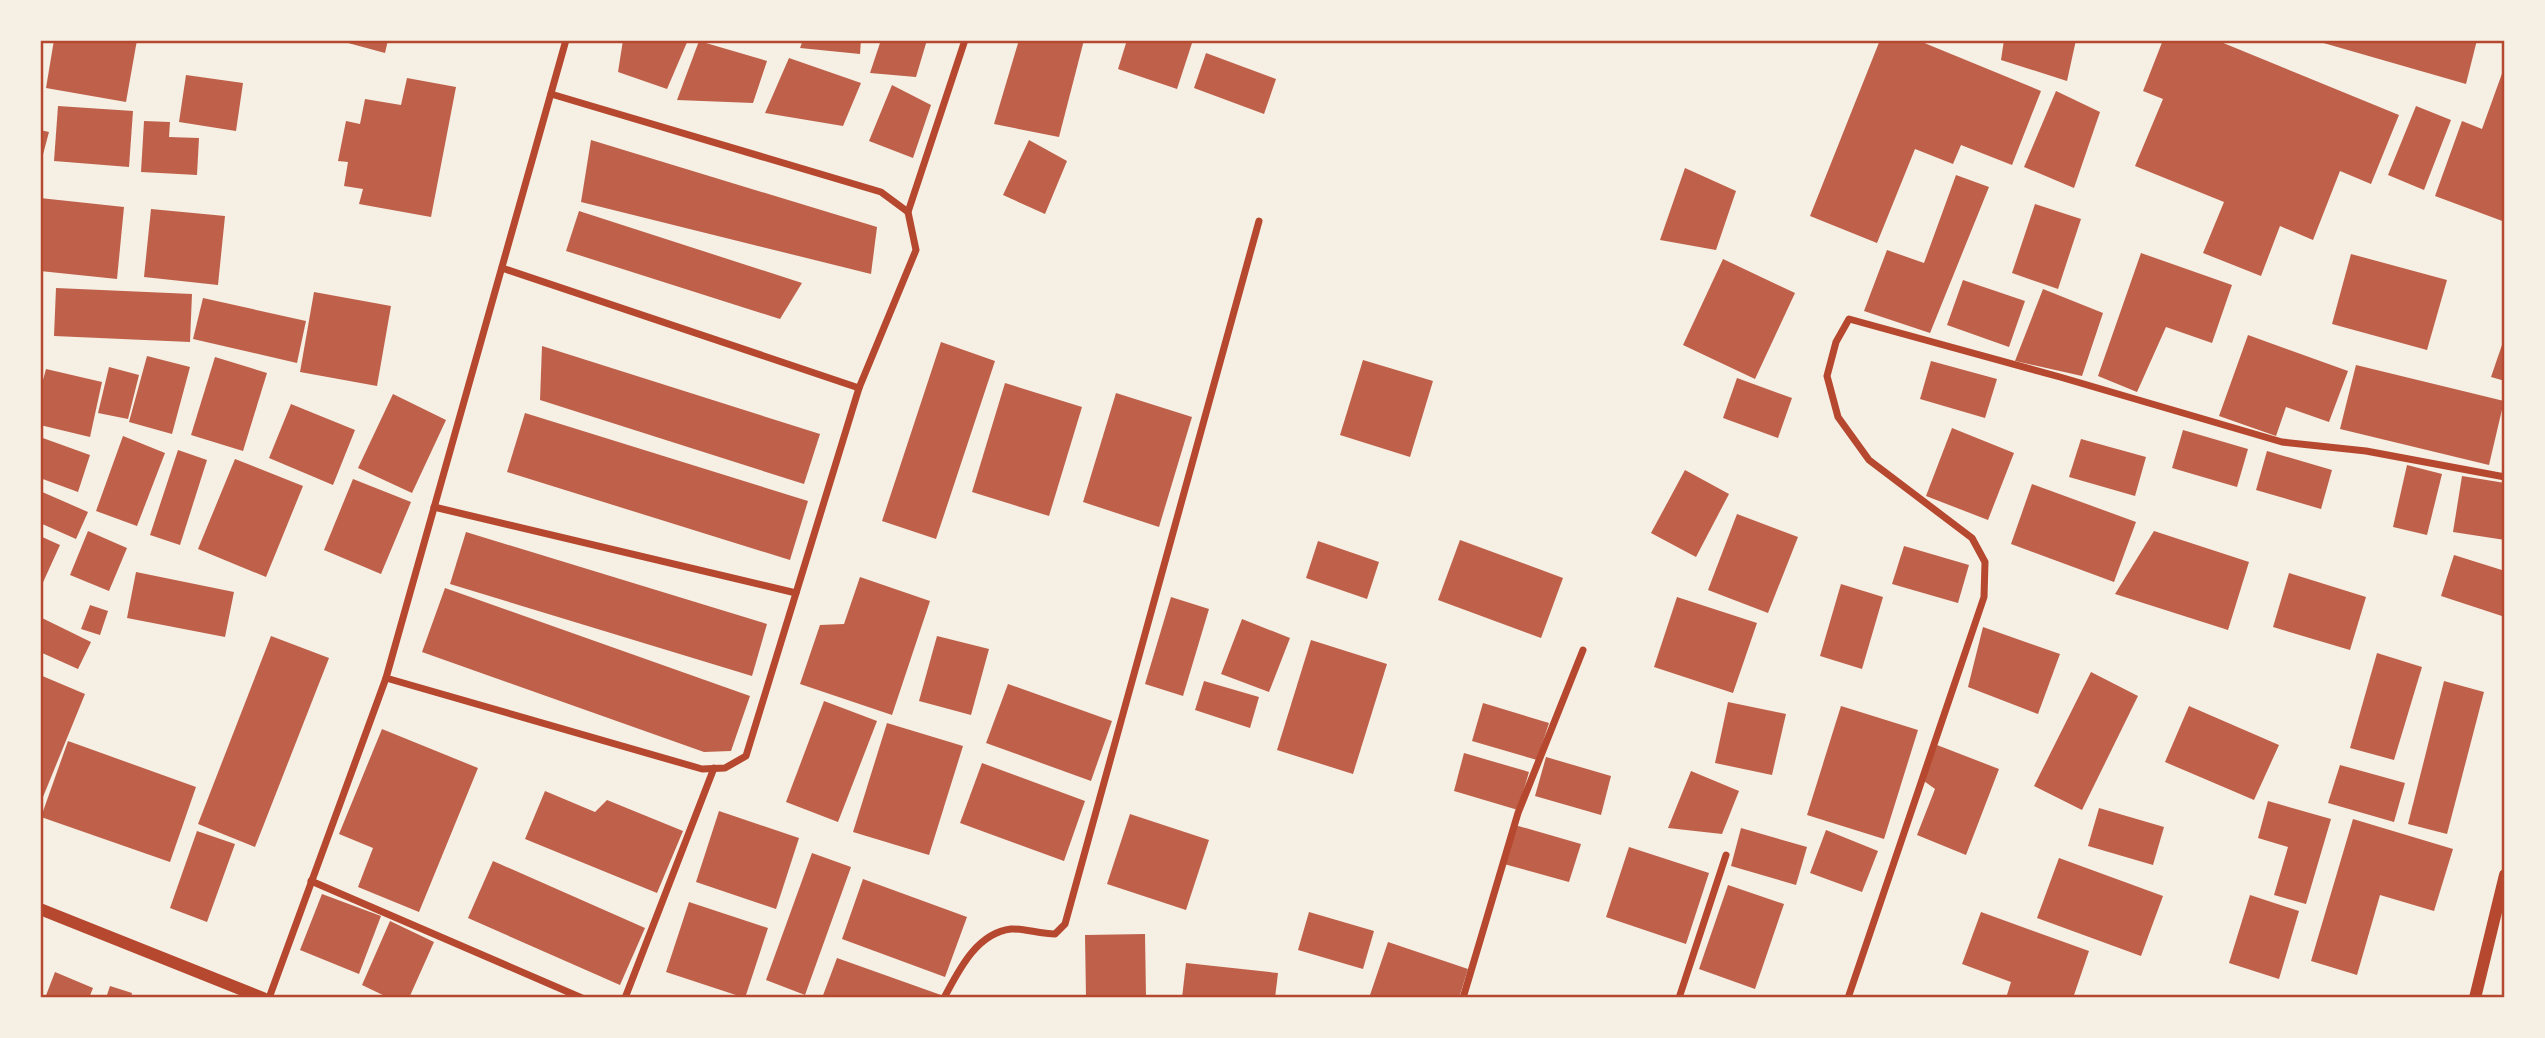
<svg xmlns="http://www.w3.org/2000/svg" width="2545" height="1038" viewBox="0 0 2545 1038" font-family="Georgia,serif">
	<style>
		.building { fill: #bf614a }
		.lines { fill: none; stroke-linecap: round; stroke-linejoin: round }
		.minor { stroke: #b5482f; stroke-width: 7 }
		.tertiary { stroke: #b5482f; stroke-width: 12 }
		.neatline { fill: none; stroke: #b5482f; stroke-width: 2.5 }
	</style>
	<rect width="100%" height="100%" fill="#f6efe4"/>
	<g class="building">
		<polygon points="54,40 137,40 126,102 46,88"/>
		<polygon points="337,40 388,40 385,53"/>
		<polygon points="623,40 688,40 667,89 618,72"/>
		<polygon points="803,40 861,40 860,54 800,48"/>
		<polygon points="881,40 927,40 916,77 870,73"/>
		<polygon points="1019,40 1084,40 1059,137 994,124"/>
		<polygon points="1127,40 1193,40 1177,89 1118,69"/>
		<polygon points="1880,40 1917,40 2041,91 2012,165 1961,145 1953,164 1915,149 1877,243 1810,216"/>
		<polygon points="2004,40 2076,40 2067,81 2001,60"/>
		<polygon points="2163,40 2216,40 2399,115 2371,184 2340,171 2313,240 2280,226 2261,276 2203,253 2224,202 2135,166 2163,99 2143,91"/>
		<polygon points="2313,40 2477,40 2466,84"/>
		<polygon points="699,41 767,61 753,103 677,100"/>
		<polygon points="1206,53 1276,79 1264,114 1194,88"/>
		<polygon points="789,58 861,83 843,126 765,113"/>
		<polygon points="2504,68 2505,68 2505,222 2435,196 2462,121 2482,129"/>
		<polygon points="186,75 243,83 236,131 179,122"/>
		<polygon points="407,78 456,87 431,217 359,204 363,189 344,186 348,162 338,161 346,121 360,124 365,99 401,105"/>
		<polygon points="892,85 931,105 913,158 869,141"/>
		<polygon points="2056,91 2100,112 2074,188 2024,167"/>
		<polygon points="58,106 133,111 129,167 54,161"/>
		<polygon points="2416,106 2451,120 2424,190 2388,175"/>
		<polygon points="144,121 170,122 169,137 199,138 197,175 141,172"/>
		<polygon points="40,130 49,132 41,162 40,162"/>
		<polygon points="591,140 877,227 871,274 581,202"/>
		<polygon points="1029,140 1067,161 1045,214 1003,195"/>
		<polygon points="1685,168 1736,191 1716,250 1660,240"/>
		<polygon points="1956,175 1989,187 1930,333 1864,311 1887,250 1924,263"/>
		<polygon points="40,198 124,207 117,279 40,271"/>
		<polygon points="2035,204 2081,219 2058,289 2012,273"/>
		<polygon points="151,209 225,216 218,285 144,277"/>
		<polygon points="579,211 802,283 780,319 566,251"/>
		<polygon points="2141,253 2232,285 2212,343 2166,327 2137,392 2098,376"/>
		<polygon points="2351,254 2447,280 2427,350 2332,324"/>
		<polygon points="1723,259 1795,293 1755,379 1683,345"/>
		<polygon points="1963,280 2025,301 2009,347 1947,325"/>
		<polygon points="56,288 192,294 190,342 54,336"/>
		<polygon points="2043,289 2103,313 2082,376 2015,361"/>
		<polygon points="314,292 391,306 377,386 300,372"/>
		<polygon points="203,298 306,321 297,363 193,339"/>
		<polygon points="2248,335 2348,371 2329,422 2286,407 2276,436 2219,416"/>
		<polygon points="2505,336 2505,381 2491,377"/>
		<polygon points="941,342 995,361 936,539 882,521"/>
		<polygon points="542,346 820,434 804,484 540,400"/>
		<polygon points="147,356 190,367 172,434 129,422"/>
		<polygon points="215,357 267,373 243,451 191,435"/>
		<polygon points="1363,360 1433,381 1410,457 1340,435"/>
		<polygon points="1931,361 1997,379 1985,418 1920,399"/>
		<polygon points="2356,365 2504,401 2489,465 2340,429"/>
		<polygon points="109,367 139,375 128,419 98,413"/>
		<polygon points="46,369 102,382 90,437 40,425 40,391"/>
		<polygon points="1737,378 1792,398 1778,438 1723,418"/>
		<polygon points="1005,383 1082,407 1049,516 972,492"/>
		<polygon points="1116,393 1192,417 1159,527 1083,502"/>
		<polygon points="393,394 446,420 412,493 358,468"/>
		<polygon points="291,404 355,430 333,485 269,458"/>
		<polygon points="525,413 808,501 790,560 507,472"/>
		<polygon points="1952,428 2014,453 1988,520 1926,496"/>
		<polygon points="2183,430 2248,449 2237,487 2172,468"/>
		<polygon points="123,436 165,453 137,526 96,511"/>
		<polygon points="40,437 90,455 78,492 40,478"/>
		<polygon points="2081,439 2146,457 2135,496 2069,477"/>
		<polygon points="178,450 207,460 180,545 150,535"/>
		<polygon points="2267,451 2332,470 2321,509 2256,490"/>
		<polygon points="235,459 303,486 266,577 198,549"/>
		<polygon points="2407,465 2442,474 2427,535 2393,527"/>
		<polygon points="1685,470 1729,494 1696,557 1651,533"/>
		<polygon points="2462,476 2505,483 2505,540 2453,532"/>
		<polygon points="353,479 411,502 381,574 324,550"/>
		<polygon points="2032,484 2136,522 2114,582 2011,544"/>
		<polygon points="40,491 88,512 76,539 40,523"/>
		<polygon points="1737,514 1798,537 1768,613 1708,590"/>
		<polygon points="88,531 127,548 109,591 70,575"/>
		<polygon points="2154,531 2249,562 2228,630 2115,594"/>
		<polygon points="466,532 767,624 752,676 450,584"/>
		<polygon points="40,536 60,545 40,589"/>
		<polygon points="1460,540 1563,578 1541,638 1438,600"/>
		<polygon points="1318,541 1379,562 1367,599 1306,578"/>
		<polygon points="1904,546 1969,565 1958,603 1892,584"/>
		<polygon points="2454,555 2505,571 2505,617 2441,596"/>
		<polygon points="136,572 234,592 225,637 127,618"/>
		<polygon points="2289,573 2366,597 2350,650 2273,627"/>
		<polygon points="860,577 930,601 892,715 800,684 820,625 844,624"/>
		<polygon points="1841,584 1883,597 1862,669 1820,656"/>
		<polygon points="445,588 750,696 731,751 704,752 422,652"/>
		<polygon points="1171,597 1209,609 1183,696 1145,684"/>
		<polygon points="1677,597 1757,623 1733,693 1654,667"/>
		<polygon points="90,605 108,611 100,635 81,629"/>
		<polygon points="42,618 91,642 78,669 40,652"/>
		<polygon points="1242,619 1290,638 1269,692 1221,674"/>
		<polygon points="1983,627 2060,654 2038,714 1968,687"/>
		<polygon points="271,636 329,658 255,847 198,824"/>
		<polygon points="937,636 989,649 971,715 919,701"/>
		<polygon points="1311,640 1387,664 1353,774 1277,750"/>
		<polygon points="2377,653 2422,667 2394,760 2350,748"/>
		<polygon points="2091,672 2138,696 2082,810 2034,786"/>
		<polygon points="40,675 85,694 43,797 40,796"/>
		<polygon points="1204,681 1259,697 1250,728 1195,710"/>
		<polygon points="2444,681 2484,692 2447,834 2408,824"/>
		<polygon points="1008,684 1112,721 1091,781 986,743"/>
		<polygon points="824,701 877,721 838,822 786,802"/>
		<polygon points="1728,702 1786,714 1772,775 1715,763"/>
		<polygon points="1483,703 1549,723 1537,760 1472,741"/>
		<polygon points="1841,706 1918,730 1884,839 1807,815"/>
		<polygon points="2189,706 2279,745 2254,800 2165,762"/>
		<polygon points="887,723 963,746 929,855 853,832"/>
		<polygon points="382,729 478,768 419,912 358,887 373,848 339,834"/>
		<polygon points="68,741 196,787 170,862 41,817"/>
		<polygon points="1937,745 1999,769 1966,855 1917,835 1935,789 1924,781"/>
		<polygon points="1464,753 1529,772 1518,810 1454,791"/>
		<polygon points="1546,757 1611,776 1601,815 1535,796"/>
		<polygon points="982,763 1085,801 1064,861 960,823"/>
		<polygon points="2340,765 2405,783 2394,822 2328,803"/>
		<polygon points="1691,771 1739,791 1722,834 1668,828"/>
		<polygon points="545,791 595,812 607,800 683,831 657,893 525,839"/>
		<polygon points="2268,801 2331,819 2306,904 2274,895 2288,847 2258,838"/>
		<polygon points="2099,808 2164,827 2153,865 2088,846"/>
		<polygon points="719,811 799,838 776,909 696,882"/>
		<polygon points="1130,814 1209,840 1186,910 1107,884"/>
		<polygon points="2353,819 2453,849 2434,911 2380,895 2357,975 2311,961"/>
		<polygon points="1515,825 1581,844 1569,882 1504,864"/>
		<polygon points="1741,828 1807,847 1796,885 1731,866"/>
		<polygon points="1826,830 1878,851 1862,892 1810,873"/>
		<polygon points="197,831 235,844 207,922 170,908"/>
		<polygon points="1629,847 1709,873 1686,944 1606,917"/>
		<polygon points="812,853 851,867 805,995 766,980"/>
		<polygon points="2059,858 2163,896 2141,956 2037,918"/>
		<polygon points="493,861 645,928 620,985 468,918"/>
		<polygon points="863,879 967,917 945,977 842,939"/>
		<polygon points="1728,885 1784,904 1755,989 1699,969"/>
		<polygon points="322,894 381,916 359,974 300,950"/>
		<polygon points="2250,895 2299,911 2279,979 2229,963"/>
		<polygon points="689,902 768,928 745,998 666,972"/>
		<polygon points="1309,912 1374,931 1363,969 1298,950"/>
		<polygon points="1981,912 2089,951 2073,998 2006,998 2011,982 1962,964"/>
		<polygon points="390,921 434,942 409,998 389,998 362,985"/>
		<polygon points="1145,934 1146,998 1086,998 1085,935"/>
		<polygon points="1388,942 1468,969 1459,998 1369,998"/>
		<polygon points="837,958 941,995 940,998 822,998"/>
		<polygon points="1186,963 1278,973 1275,998 1182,998"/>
		<polygon points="55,972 93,988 89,998 45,998"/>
		<polygon points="110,986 132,993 131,998 106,998"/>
	</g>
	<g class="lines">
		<g class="minor">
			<polyline points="908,212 965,40"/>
			<polyline points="502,268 859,388"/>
			<polyline points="434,507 796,593"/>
			<polyline points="386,678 702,769 725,768 746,756 859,388 916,250 908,212 881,192 551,94"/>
			<polyline points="311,881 582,998"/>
			<polyline points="269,998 386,678 566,40"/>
			<polyline points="625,998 714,768"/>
			<path d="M944 998C958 972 976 933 1011 929 1022 928 1041 934 1055 934L1065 924 1259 221"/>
			<polyline points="1463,998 1518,813 1583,650"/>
			<polyline points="1679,998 1726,855"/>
			<polyline points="1848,998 1984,597 1985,562 1972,538 1869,460 1838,417 1827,376 1836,342 1849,319 2060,377 2282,442 2366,451 2505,477"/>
		</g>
		<g class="tertiary">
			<polyline points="40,909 263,998"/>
			<polyline points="2475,998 2505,875"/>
		</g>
	</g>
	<rect width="2545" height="1038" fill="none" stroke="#f6efe4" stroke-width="84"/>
	<rect x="42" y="42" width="2461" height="954" class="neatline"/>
</svg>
